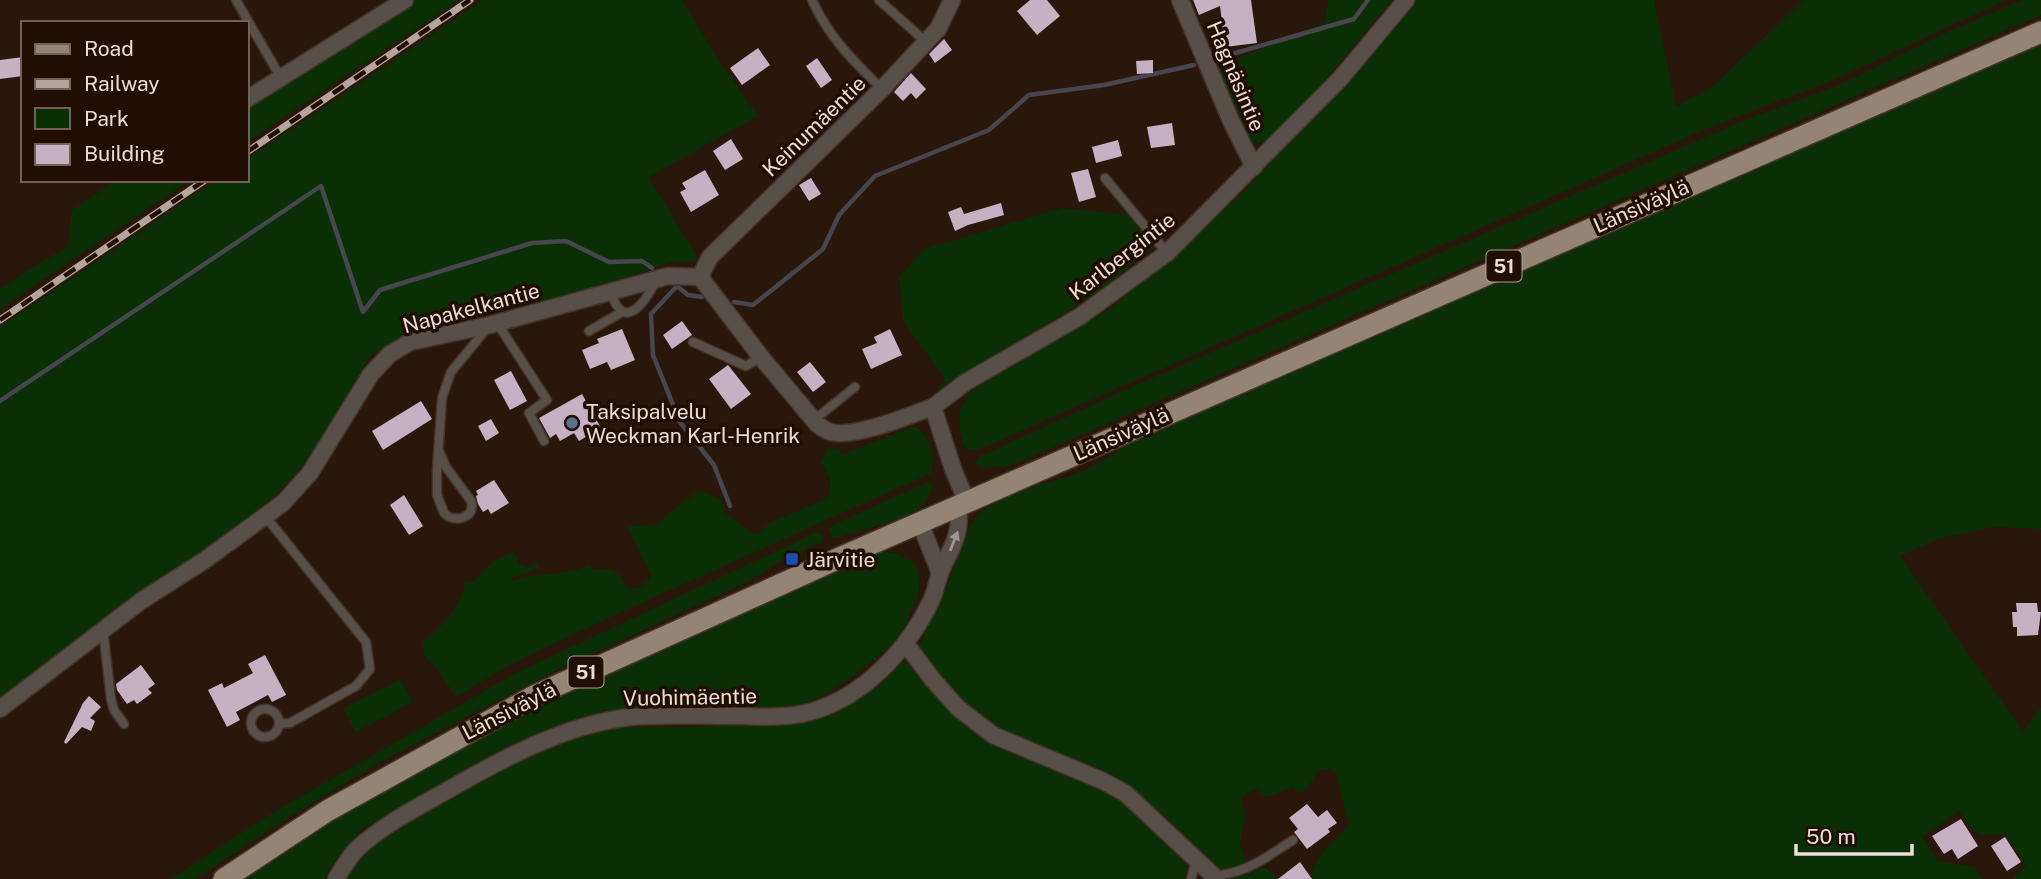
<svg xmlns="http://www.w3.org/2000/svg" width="2041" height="879" viewBox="0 0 2041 879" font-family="'Public Sans',sans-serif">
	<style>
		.green { fill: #0a2f05 }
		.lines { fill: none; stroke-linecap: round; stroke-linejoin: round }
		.stream { stroke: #47464e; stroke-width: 4.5 }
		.building { fill: #c6b0c4 }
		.lane-casing { stroke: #453328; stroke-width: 11 }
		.street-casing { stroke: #453328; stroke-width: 19 }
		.primary-casing { stroke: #453328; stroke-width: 24 }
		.lane { stroke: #585048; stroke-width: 8 }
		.street { stroke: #585048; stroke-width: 16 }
		.primary { stroke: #948473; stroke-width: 21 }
		.rail-casing { stroke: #b4a49b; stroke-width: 7 }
		.rail { stroke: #200d04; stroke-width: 4.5; stroke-dasharray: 13; stroke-linecap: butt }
		.oneway { fill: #a2978f }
		.service-dot { fill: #5c6f8a; stroke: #200d04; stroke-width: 2.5 }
		.transit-dot { fill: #1a4fb4; stroke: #200d04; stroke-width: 2.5 }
		.labels { text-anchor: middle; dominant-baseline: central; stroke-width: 7; stroke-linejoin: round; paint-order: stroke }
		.shield { fill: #200d04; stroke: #af9f97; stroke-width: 2 }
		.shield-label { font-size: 19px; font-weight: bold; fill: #ecded6 }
		.street-label { font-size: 21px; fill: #ecded6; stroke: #200d04 }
		.poi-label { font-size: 21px; fill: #ecded6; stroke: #200d04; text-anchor: start }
	</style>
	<rect width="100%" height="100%" fill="#2a170c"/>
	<g class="green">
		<polygon points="405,0 460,0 247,142 247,103"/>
		<polygon points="483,0 682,0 718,59 758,116 649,177 699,261 670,262 602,287 511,308 400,339 369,357 343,406 300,469 262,511 124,604 0,701 0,327 216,180 247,180 247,159"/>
		<path d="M1328 0H1392L1322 84 1268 140C1260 145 1255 143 1247 139L1213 69 1325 22Z"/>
		<polygon points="1417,0 1654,0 1676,107 1714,85 1804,0 2006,0 1836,79 1703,130 980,449 969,450 964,446 960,434 960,411 969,393 983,382 1034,350 1112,308 1247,189"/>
		<polygon points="2022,0 2041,0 2041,15 1010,466 983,468 975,462 979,457 1136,385 1748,119 1837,86 1946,33"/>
		<path d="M2041 43V529L1996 527 1940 538 1900 556 2023 732 2041 707V879H2013L2026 865 2005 834C1976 838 1975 834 1959 811L1922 837 1938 862 1966 865 1976 868 1981 879H1308C1315 873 1316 862 1321 854 1329 844 1340 835 1349 826L1336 774 1330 769 1318 770 1307 789 1301 793 1296 791 1293 786 1274 795 1265 797 1256 789 1241 797 1245 817 1240 843 1247 863 1235 871 1218 872 1132 792 1109 774 1000 732 959 702 919 650C923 630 939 607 947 587 956 565 961 536 976 517 994 495 1056 482 1083 471 1103 462 1120 449 1138 437Z"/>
		<polygon points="118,180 190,180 0,309 0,288 68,246 72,210"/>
		<polygon points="1062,208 1136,215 1156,245 1105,287 950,386 937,392 945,379 903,321 899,277 924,249"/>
		<path d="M916 426C930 438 936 454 931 473L619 613 509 665 456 697 439 671 424 655 422 643C441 627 461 609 465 582H474C487 563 493 561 514 552L520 565 529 568 537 561 539 567 525 574 511 577 512 581C537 572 566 576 588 565L594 570C601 569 611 568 617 573 621 576 622 584 627 587 636 592 648 583 651 575L627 527 656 524 698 491 721 499 726 514C737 519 743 528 753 534L762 531 768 524 827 498C835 484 828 474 821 462L828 448 838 449 842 454Z"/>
		<path d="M928 482 933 485C931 491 928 500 923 505 907 520 857 532 835 538L832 537 829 529 831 526Z"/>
		<polygon points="817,532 823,536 821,543 789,556 749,581 547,675 428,737 379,763 291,816 195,879 172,879 269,815 516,673"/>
		<path d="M882 552 896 553 915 563 920 580 917 597 904 628 891 646 859 672 837 687 806 704 773 711 607 714 514 743 361 830 331 866 324 879H241C435 748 649 655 861 558Z"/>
		<polygon points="896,662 914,665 958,714 1123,798 1188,861 1184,879 343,879 351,863 373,842 499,767 583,733 623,727 684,727 797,724 832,714"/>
		<polygon points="400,679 413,702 356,732 343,709"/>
		<polygon points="1265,867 1277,879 1223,879 1237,877"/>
	</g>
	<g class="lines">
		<g class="stream">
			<polyline points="1218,58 1354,19 1368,0"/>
			<polyline points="677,286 651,314 653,355 680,422 714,465 730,506"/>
			<polyline points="677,286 688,295 702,297"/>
			<polyline points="734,302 753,305 823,249 839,215 875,176 989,130 1029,95 1104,85 1194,65"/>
			<polyline points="0,401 321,186 363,312 380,290 532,243 566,241 609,262 642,261 652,268"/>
		</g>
	</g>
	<g class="building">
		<polygon points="1030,0 1047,0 1060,16 1037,35 1017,11"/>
		<polygon points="1193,0 1251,0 1257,43 1225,47 1220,6 1199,15"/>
		<polygon points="944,39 952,50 935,63 929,54"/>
		<polygon points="758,48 770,65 742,85 730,68"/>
		<polygon points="23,57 23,76 0,79 0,60"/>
		<polygon points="817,58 832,80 821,88 806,66"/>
		<polygon points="1153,60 1153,73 1137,74 1136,61"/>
		<polygon points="911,73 926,89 916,99 911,93 903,101 894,92"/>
		<polygon points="1172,123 1175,145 1151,148 1147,127"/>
		<polygon points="731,139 743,159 725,170 713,151"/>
		<polygon points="1118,140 1122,156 1096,163 1092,147"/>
		<polygon points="1088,169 1096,197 1079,202 1071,173"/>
		<polygon points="705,170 719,195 691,212 680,192 686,189 682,183"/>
		<polygon points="811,178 821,194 809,201 799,185"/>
		<polygon points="1001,203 1004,215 968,225 955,231 948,212 961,207 964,214"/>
		<polygon points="682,321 692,335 672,349 663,335"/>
		<polygon points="622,329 635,360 611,370 607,362 590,369 582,350 599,343 597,339"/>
		<polygon points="890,329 902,355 871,369 862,349 877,343 874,337"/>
		<polygon points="810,362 826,382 813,392 797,372"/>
		<polygon points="728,365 751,394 731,409 709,379"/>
		<polygon points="511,371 527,401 510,410 494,380"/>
		<polygon points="582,394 601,428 579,441 574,433 560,441 556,434 550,438 539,418"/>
		<polygon points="421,401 432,419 383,450 372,431"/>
		<polygon points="491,419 499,433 486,441 478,426"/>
		<polygon points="494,480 509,503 491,514 488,509 483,512 478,504 476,496 478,495 476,491"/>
		<polygon points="404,495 423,526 409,535 390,505"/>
		<polygon points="2016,603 2037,603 2038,612 2041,612 2038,635 2017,636 2017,627 2013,627 2012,612 2017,612"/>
		<polygon points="265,655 286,695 272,702 268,695 236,712 240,720 227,727 208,690 222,683 224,688 253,673 248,664"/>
		<polygon points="141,665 155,684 148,689 152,693 137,704 134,700 127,704 117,690 116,684"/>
		<polygon points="89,696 101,707 90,718 95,721 91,731 82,727 66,744 64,742 83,703"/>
		<polygon points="1307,804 1318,817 1327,810 1337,823 1328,829 1330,832 1307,849 1294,832 1298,829 1289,818"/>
		<polygon points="1961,819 1978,846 1958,859 1952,849 1944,854 1932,836"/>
		<polygon points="2005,837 2021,862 2007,871 1991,846"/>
		<polygon points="1300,862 1312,879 1278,879"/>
	</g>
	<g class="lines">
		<defs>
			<g id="lane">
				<polyline points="236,0 281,78"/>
				<path d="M812 0C828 36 854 62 882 89"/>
				<polyline points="879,0 926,42"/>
				<polyline points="1105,178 1167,253"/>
				<path d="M611 292C623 333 644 304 656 281"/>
				<polyline points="497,323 547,400 529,413 544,441"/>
				<polyline points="589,331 622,312"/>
				<polyline points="693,342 746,366 761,357"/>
				<polyline points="814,420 855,387"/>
				<path d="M439 451 446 467 471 501C475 516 461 521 449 517L444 513 437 495V470L442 398 451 372 488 327"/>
				<polyline points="266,517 366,642 370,669 356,686 290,723 279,724"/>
				<polyline points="103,630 111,699 114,710 124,724"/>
				<circle cx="265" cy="723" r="14"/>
				<path d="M1213 876C1247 873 1265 858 1293 840"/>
				<polyline points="1191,879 1196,861"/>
			</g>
			<g id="street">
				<polyline points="1180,0 1231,121 1254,167"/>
				<polyline points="247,99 405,0"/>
				<polyline points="700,277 710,257 882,89 938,29 952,0"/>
				<polyline points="967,502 953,469 933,407 966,382 1079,317 1167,253 1340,79 1406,0"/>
				<polyline points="920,523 940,573"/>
				<polyline points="906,644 933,680 958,708 993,735 1103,781 1125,793 1217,879"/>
				<path d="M0 709 141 601 205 560 283 503 310 473 371 374 390 354 410 342 490 325 668 276 700 277 761 357 817 424C823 429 829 433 837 433 862 435 908 416 933 407"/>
				<path d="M336 879C342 869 349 857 357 849 382 826 412 810 441 794 498 761 565 724 631 717 667 714 705 716 742 716 765 717 787 718 810 712 864 697 908 649 931 601 936 591 937 581 941 571 952 546 962 534 958 506"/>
			</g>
			<polyline id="primary" points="224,879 327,811 536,695 837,559 2041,32"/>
		</defs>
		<use href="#lane" class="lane-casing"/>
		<use href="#street" class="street-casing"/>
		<use href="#primary" class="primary-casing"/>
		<use href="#lane" class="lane"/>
		<use href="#street" class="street"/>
		<use href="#primary" class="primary"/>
		<defs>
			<g id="rail">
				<polyline points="247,152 470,0"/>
				<polyline points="0,320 205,180"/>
			</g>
		</defs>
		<use href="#rail" class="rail-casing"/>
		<use href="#rail" class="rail"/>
	</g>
	<defs><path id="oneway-solid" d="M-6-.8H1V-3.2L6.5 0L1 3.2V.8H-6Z" transform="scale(1.75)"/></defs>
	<use class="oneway" href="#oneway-solid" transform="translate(954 541) rotate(-69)"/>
	<circle class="service-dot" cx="572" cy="423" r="7"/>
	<rect class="transit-dot" x="785" y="552" width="14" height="14" rx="3.5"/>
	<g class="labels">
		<g class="shield">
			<rect x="1486.5" y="250.5" width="35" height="31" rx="5"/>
			<rect x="568.5" y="656.5" width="35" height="31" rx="5"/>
		</g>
		<g class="shield-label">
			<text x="1504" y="266">51</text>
			<text x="586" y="672">51</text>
		</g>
		<g class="street-label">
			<text transform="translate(1236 76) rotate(67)">Hagnäsintie</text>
			<text transform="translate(814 126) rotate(-44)">Keinumäentie</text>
			<text transform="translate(1641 206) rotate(-24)">Länsiväylä</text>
			<text transform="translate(1122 256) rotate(-38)">Karlbergintie</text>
			<text transform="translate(471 308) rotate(-15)">Napakelkantie</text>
			<text transform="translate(1121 434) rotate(-24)">Länsiväylä</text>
			<text transform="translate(690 697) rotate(-1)">Vuohimäentie</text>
			<text transform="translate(509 711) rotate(-27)">Länsiväylä</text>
		</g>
		<g class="poi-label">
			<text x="586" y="411">Taksipalvelu<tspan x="586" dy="24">Weckman Karl-Henrik</tspan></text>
			<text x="806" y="559">Järvitie</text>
		</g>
	</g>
	<rect x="21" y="21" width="228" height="161" fill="#200d04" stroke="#726158" stroke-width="2"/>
	<rect x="35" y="44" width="35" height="10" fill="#948473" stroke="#726158" stroke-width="2"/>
	<text x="84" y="56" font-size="21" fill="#ecded6">Road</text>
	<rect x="35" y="79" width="35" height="10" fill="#b4a49b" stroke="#726158" stroke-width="2"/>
	<text x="84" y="91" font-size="21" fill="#ecded6">Railway</text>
	<rect x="35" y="108" width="35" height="21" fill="#0a2f05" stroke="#726158" stroke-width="2"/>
	<text x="84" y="126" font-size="21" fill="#ecded6">Park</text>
	<rect x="35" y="144" width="35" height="21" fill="#c6b0c4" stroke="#726158" stroke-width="2"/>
	<text x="84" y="161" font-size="21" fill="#ecded6">Building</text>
	<path d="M1796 844v10h116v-10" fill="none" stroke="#ecded6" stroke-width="3.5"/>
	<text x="1806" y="844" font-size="21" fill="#ecded6" stroke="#200d04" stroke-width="5" paint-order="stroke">50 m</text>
</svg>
